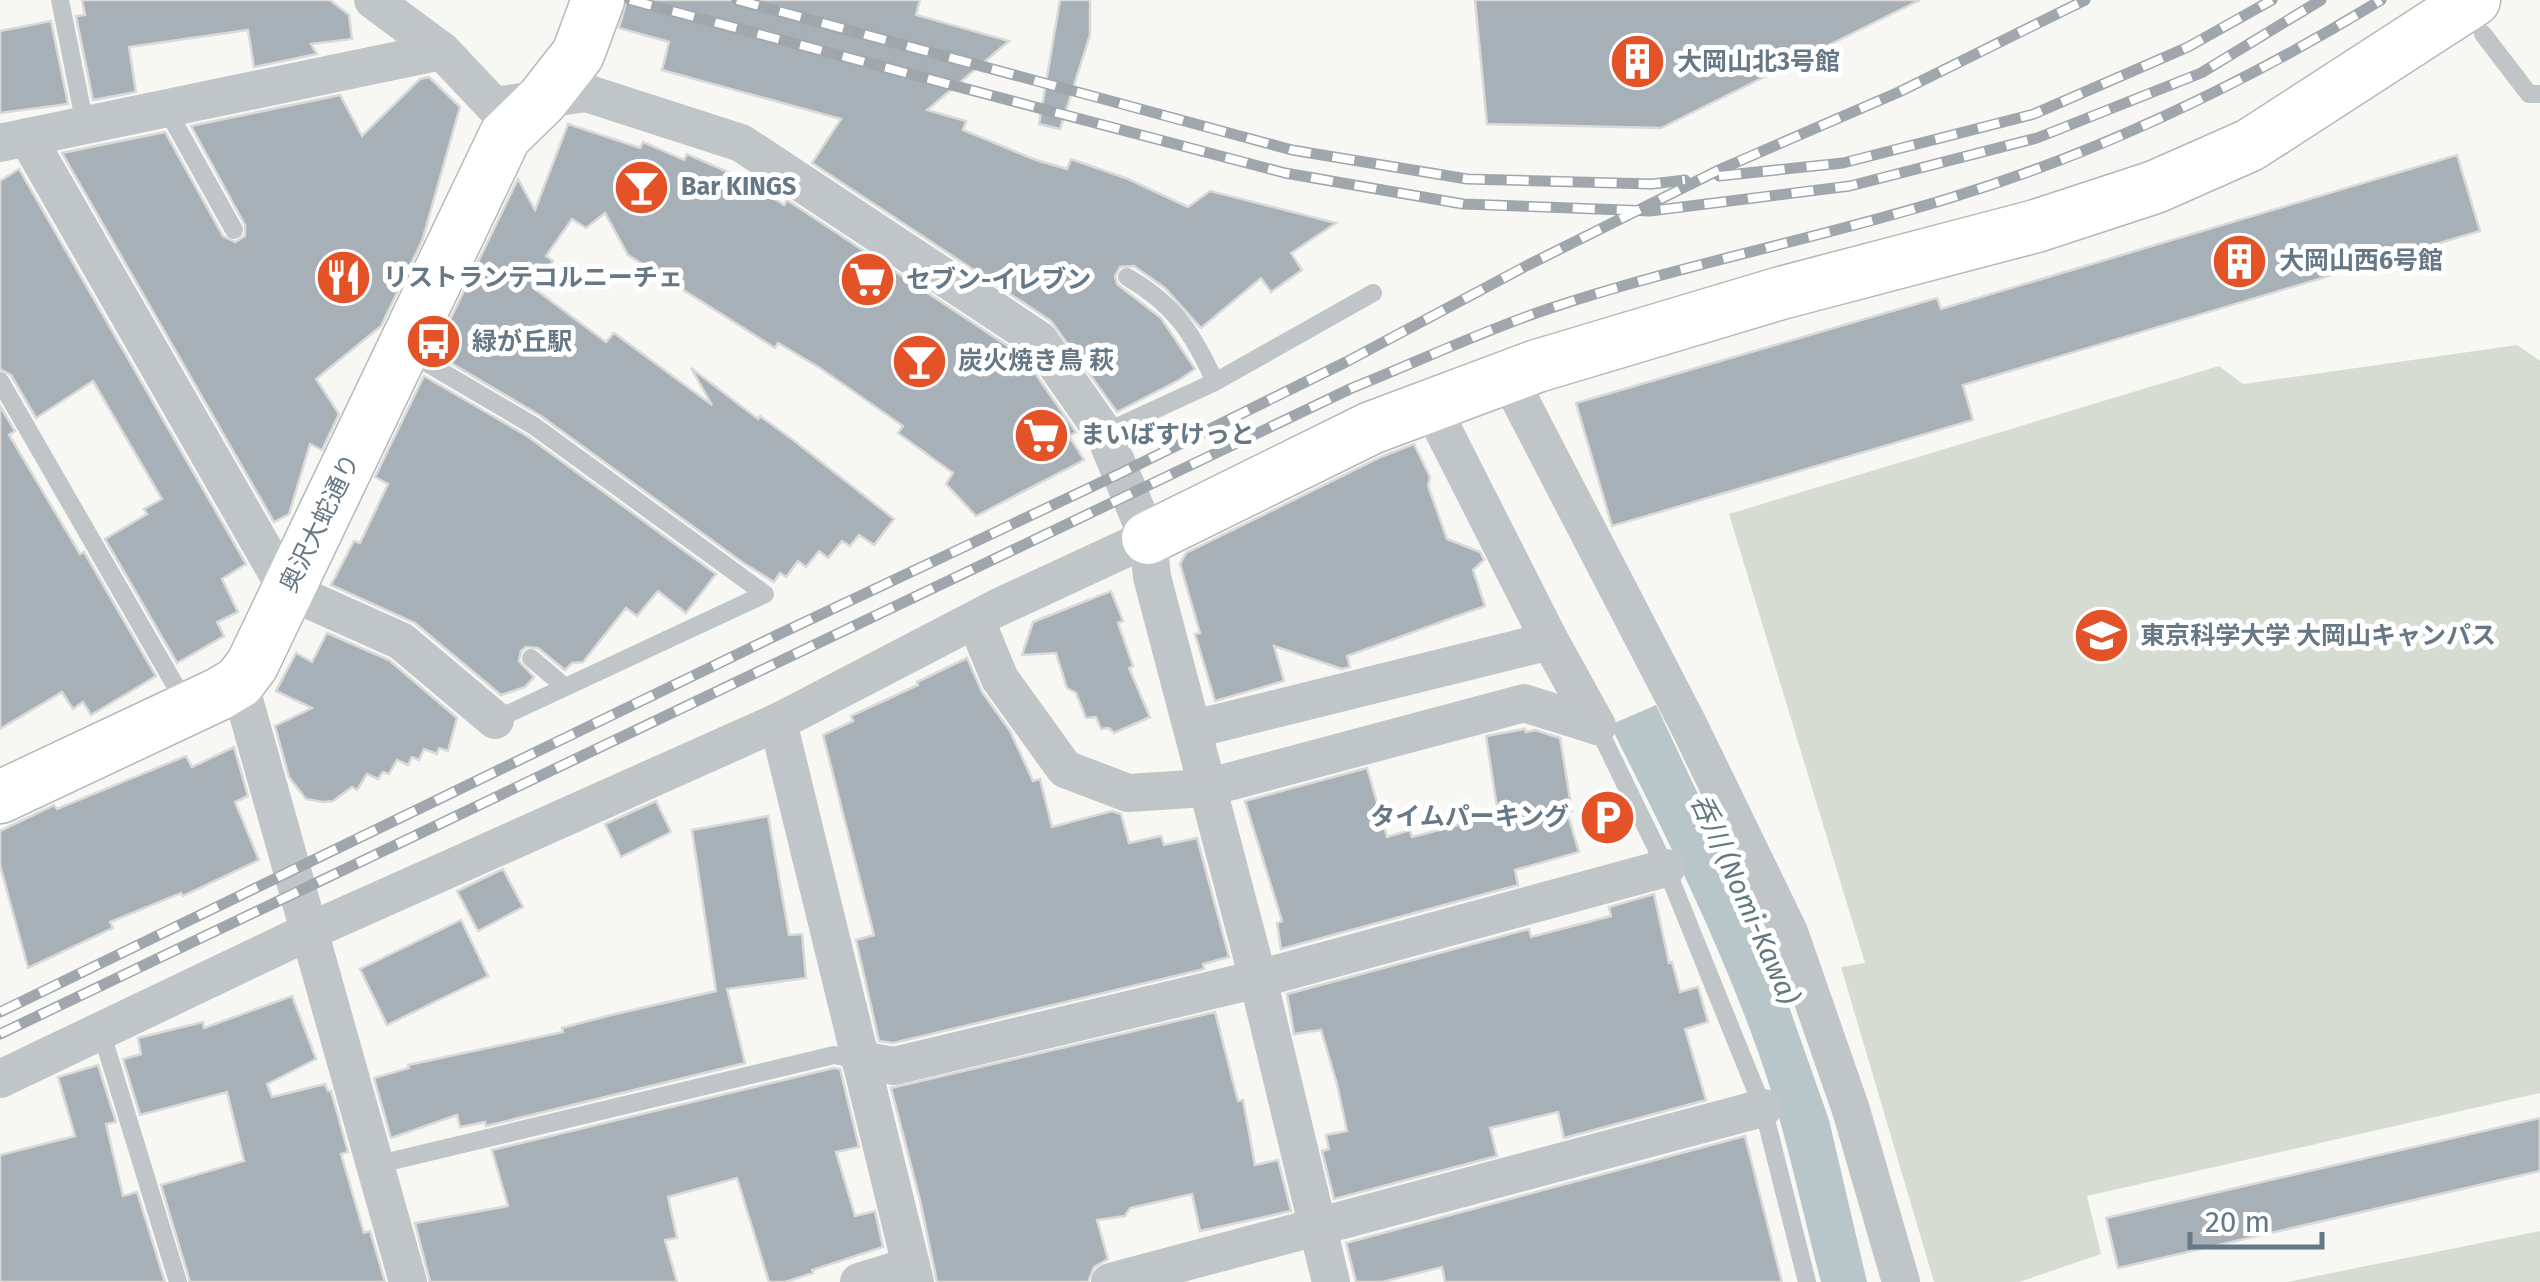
<svg xmlns="http://www.w3.org/2000/svg" width="2540" height="1282" viewBox="0 0 2540 1282" font-family="'Fira Sans','Noto Sans JP',sans-serif">
	<style>
		.green { fill: #d7dcd3 }
		.water { fill: #b8c5c9 }
		.building { fill: #a7b0b6; stroke: #d9d9d7; stroke-width: 2.5 }
		.lines { fill: none; stroke-linecap: round; stroke-linejoin: round }
		.secondary-casing { stroke: #b3b9bd; stroke-width: 55 }
		.lane { stroke: #c0c5c8; stroke-width: 18 }
		.street { stroke: #c0c5c8; stroke-width: 38 }
		.secondary { stroke: #fff; stroke-width: 52 }
		.rail-casing { stroke: #9fa7ac; stroke-width: 11 }
		.rail { stroke: #fff; stroke-width: 8; stroke-dasharray: 22; stroke-linecap: butt }
		.labels { text-anchor: middle; dominant-baseline: central; stroke-width: 10; stroke-linejoin: round; paint-order: stroke }
		.poi-label { font-size: 25px; font-weight: bold; fill: #667885; stroke: #fff; text-anchor: start }
		.street-label { font-size: 25px; fill: #667885; stroke: #fff }
		.water-label { font-size: 28px; font-style: italic; fill: #627981; stroke: #fff }
	</style>
	<rect width="100%" height="100%" fill="#f7f7f4"/>
	<g class="green">
		<polygon points="2517,345 2540,361 2540,1093 2087,1196 2101,1254 2019,1282 1934,1282 1841,967 1865,963 1729,514 2219,366 2243,384"/>
		<polygon points="2540,1231 2540,1282 2287,1282"/>
	</g>
	<path class="water" d="M1656 705 1762 930 1829 1120 1867 1282H1821C1800 1203 1784 1122 1756 1046 1716 935 1663 830 1610 725Z"/>
	<g class="building">
		<polygon points="82,0 330,0 349,15 352,39 311,44 317,54 254,67 248,30 129,47 136,92 93,100 76,16 85,15"/>
		<polygon points="627,0 920,0 916,15 1009,41 927,110 966,121 963,130 1036,160 1067,169 1071,159 1128,179 1188,207 1210,191 1336,223 1291,253 1302,270 1271,292 1261,278 1201,328 1165,288 1134,266 1120,267 1115,276 1117,284 1161,318 1195,369 1179,380 1117,412 1051,321 812,163 841,119 662,70 669,42 619,28"/>
		<polygon points="1060,0 1090,0 1090,35 1060,129 1039,124"/>
		<polygon points="1475,0 1920,0 1661,128 1487,124"/>
		<polygon points="51,21 68,104 0,113 0,31"/>
		<polygon points="429,77 460,107 422,241 381,326 316,379 339,414 322,450 310,444 289,514 274,522 62,153 165,132 223,236 235,242 245,236 245,225 191,126 340,95 362,136 420,79"/>
		<polygon points="568,124 640,148 643,142 684,160 687,154 742,178 784,205 787,200 1023,356 1076,432 1069,436 1084,460 976,516 946,484 953,473 898,433 903,426 820,368 778,343 775,348 628,255 605,213 586,228 572,219 546,256 553,261 536,290 606,342 614,333 712,405 691,368 758,419 760,416 793,440 894,519 874,545 859,535 850,546 842,541 828,558 819,551 806,567 798,561 786,577 780,573 774,582 742,562 541,416 434,353 518,179 535,210"/>
		<polygon points="2457,155 2480,231 1963,385 1973,420 1612,526 1576,403 1937,298 1941,309"/>
		<polygon points="19,169 246,564 222,579 238,612 217,622 224,636 177,663 105,539 147,514 144,509 162,499 93,381 36,418 11,375 0,369 0,181"/>
		<polygon points="424,376 527,436 716,574 686,613 658,591 637,616 626,608 583,662 572,663 565,670 538,648 526,647 521,651 519,661 534,677 525,687 501,695 415,623 331,585 354,541 360,543 388,484 375,477"/>
		<polygon points="0,406 15,431 9,435 80,554 84,552 156,676 91,715 83,702 73,709 62,692 0,729"/>
		<polygon points="1414,444 1430,477 1428,486 1447,539 1480,552 1484,560 1473,570 1485,606 1347,656 1350,667 1342,669 1274,646 1284,681 1215,701 1195,634 1200,633 1180,564 1186,553 1383,456"/>
		<polygon points="1111,591 1123,621 1118,623 1133,666 1129,668 1150,717 1114,733 1109,728 1101,729 1096,717 1086,718 1076,693 1067,688 1056,653 1022,655 1033,622"/>
		<polygon points="327,633 389,660 457,718 448,751 439,748 437,754 424,749 419,760 412,757 408,765 397,760 389,774 383,772 378,779 367,774 357,790 352,787 333,801 323,802 306,799 289,777 275,726 312,708 276,691 296,653 312,662"/>
		<polygon points="967,658 982,692 1010,731 1033,781 1040,779 1052,827 1112,811 1121,814 1129,843 1161,836 1164,845 1197,838 1229,957 1203,964 1204,969 893,1043 879,1041 856,940 874,935 823,735 853,721 851,716 918,685 917,682"/>
		<polygon points="1525,729 1526,732 1535,730 1560,738 1572,811 1567,812 1579,852 1515,870 1518,885 1281,949 1277,923 1282,921 1245,801 1367,768 1387,837 1410,830 1412,837 1466,823 1498,813 1486,736"/>
		<polygon points="234,747 248,796 235,802 259,860 183,896 181,893 110,922 113,928 28,968 0,865 0,831 54,805 57,809 186,756 192,767"/>
		<polygon points="656,801 671,832 621,857 605,824"/>
		<polygon points="768,816 789,935 802,934 806,978 727,989 745,1063 486,1126 485,1122 460,1127 457,1115 391,1138 374,1078 409,1068 408,1065 563,1032 562,1028 607,1016 716,991 692,830"/>
		<polygon points="503,869 523,907 478,931 457,891"/>
		<polygon points="1654,894 1669,963 1672,962 1680,992 1698,987 1708,1022 1685,1029 1706,1100 1564,1138 1558,1112 1490,1128 1497,1156 1334,1199 1322,1151 1329,1149 1326,1135 1347,1131 1337,1084 1321,1030 1294,1034 1287,994 1529,929 1531,937 1611,916 1609,907"/>
		<polygon points="461,920 488,976 387,1025 360,969"/>
		<polygon points="292,996 316,1059 267,1084 272,1097 325,1084 328,1091 331,1091 348,1152 341,1154 364,1233 370,1231 385,1282 190,1282 161,1185 244,1161 227,1092 140,1115 123,1059 141,1054 138,1038 203,1022 204,1028"/>
		<polygon points="1215,1012 1238,1101 1243,1100 1255,1165 1278,1160 1291,1211 1200,1231 1192,1194 1130,1208 1125,1216 1097,1220 1108,1259 1094,1267 1088,1282 937,1282 920,1200 891,1088"/>
		<polygon points="98,1065 116,1122 106,1124 123,1196 137,1192 165,1282 0,1282 0,1155 75,1136 58,1077"/>
		<polygon points="834,1068 840,1069 859,1147 836,1152 855,1216 875,1211 883,1247 812,1270 813,1273 785,1282 769,1282 737,1178 668,1197 677,1238 665,1240 677,1282 430,1282 415,1223 508,1206 492,1150"/>
		<polygon points="2540,1118 2540,1171 2118,1268 2106,1218"/>
		<polygon points="1745,1136 1782,1282 1445,1282 1442,1267 1382,1282 1356,1282 1346,1243"/>
	</g>
	<g class="lines">
		<defs>
			<g id="secondary">
				<polyline points="1148,538 1371,428 1537,366 1781,293 2036,226 2155,187 2250,145 2474,0"/>
				<polyline points="0,797 219,694 239,682 252,665 505,136 542,100 578,54 598,0"/>
			</g>
		</defs>
		<use href="#secondary" class="secondary-casing"/>
		<g class="lane">
			<polyline points="60,0 85,125"/>
			<polyline points="2483,34 2529,94 2540,94"/>
			<polyline points="166,108 234,230"/>
			<path d="M1127 277C1174 304 1193 333 1215 382"/>
			<polyline points="408,352 534,426 765,594 495,720"/>
			<polyline points="0,381 186,704"/>
			<polyline points="1104,433 1215,382 1373,293"/>
			<polyline points="531,658 565,687"/>
			<polyline points="1597,726 1666,868 1763,1108 1807,1282"/>
			<polyline points="101,1031 178,1282"/>
			<polyline points="375,1165 834,1055 860,1060"/>
		</g>
		<g class="street">
			<polyline points="373,0 442,51 494,106 586,93 741,143 1039,340 1104,433 1148,538 1152,577 1258,979 1331,1282"/>
			<polyline points="27,137 287,590 401,641 495,720"/>
			<polyline points="0,143 442,51"/>
			<polyline points="1508,377 1688,724 1789,932 1851,1110 1901,1282"/>
			<polyline points="1430,404 1550,641 1597,726"/>
			<polyline points="976,621 1000,679 1065,769 1128,793 1206,788 1524,703 1597,726"/>
			<polyline points="239,682 408,1282"/>
			<polyline points="778,722 915,1282"/>
			<polyline points="1194,729 1550,641"/>
			<polyline points="860,1060 894,1066 1258,979 1666,868"/>
			<polyline points="0,1079 310,931 778,722 997,608 1148,538"/>
			<polyline points="859,1282 911,1266"/>
			<polyline points="1110,1282 1763,1108"/>
		</g>
		<use href="#secondary" class="secondary"/>
		<defs>
			<g id="rail">
				<polyline points="630,0 1285,173 1463,204 1650,211 1850,186 2037,138 2201,73 2321,0"/>
				<polyline points="737,0 1292,150 1467,179 1652,184 1685,180"/>
				<polyline points="1719,176 1843,163 2034,114 2188,47 2272,0"/>
				<polyline points="0,1012 773,637 1123,472 1346,362 1528,265 1721,169 1899,92 2085,0"/>
				<path d="M0 1034 1352 388C1417 362 1482 331 1548 309 1680 265 1817 239 1950 198 2102 152 2245 83 2381 0"/>
			</g>
		</defs>
		<use href="#rail" class="rail-casing"/>
		<use href="#rail" class="rail"/>
	</g>
	<defs>
		<symbol id="building-disc" viewBox="-11 -11 22 22"><circle r="9.5" fill="#e45228" stroke="#fff"/><path d="M-4-6H4V6H1V3H-1V6H-4ZM-2.5-4.3h1.7v1.8h-1.7ZM.8-4.3h1.7v1.8H.8ZM-2.5-1h1.7V.8h-1.7ZM.8-1h1.7V.8H.8Z" fill="#fff"/></symbol>
		<symbol id="bar-disc" viewBox="-11 -11 22 22"><circle r="9.5" fill="#e45228" stroke="#fff"/><path d="M-6-5H6L.8 .8V4.5H3.5V6h-7V4.5H-.8V.8Z" fill="#fff"/></symbol>
		<symbol id="restaurant-disc" viewBox="-11 -11 22 22"><circle r="9.5" fill="#e45228" stroke="#fff"/><path d="M-5-6h1v4h1v-4h1v4h1v-4h1v5L-1.5 .5V6h-2V.5L-5-1ZM5-6V6H3V1.5H1.5Q1.5-4 5-6Z" fill="#fff"/></symbol>
		<symbol id="supermarket-disc" viewBox="-11 -11 22 22"><circle r="9.5" fill="#e45228" stroke="#fff"/><path d="M-6-5.5h2.5l.6 2H6L4.5 2H-2.5L-4.4-4H-6ZM-1.5 3.2a1.3 1.3 0 1 0 .1 0ZM3 3.2a1.3 1.3 0 1 0 .1 0Z" fill="#fff"/></symbol>
		<symbol id="bus-disc" viewBox="-11 -11 22 22"><circle r="9.5" fill="#e45228" stroke="#fff"/><path d="M-5-6H5V4H4V6H2V4H-2V6H-4V4H-5ZM-3.5-4V0h7V-4ZM-3.5 1.2v1.5H-2V1.2ZM2 1.2v1.5H3.5V1.2Z" fill="#fff"/></symbol>
		<symbol id="university-disc" viewBox="-11 -11 22 22"><circle r="9.5" fill="#e45228" stroke="#fff"/><path d="M0-5L7-2L0 1L-7-2ZM-4 1L0 2.5L4 1V4Q0 6-4 4Z" fill="#fff"/></symbol>
		<symbol id="parking-disc" viewBox="-11 -11 22 22"><circle r="9.5" fill="#e45228" stroke="#fff"/><path d="M-3.5-5.5H1a3.5 3.5 0 0 1 0 7H-1V5.5H-3.5ZM-1-3.4V-.6H.8a1.4 1.4 0 0 0 0-2.8Z" fill="#fff"/></symbol>
	</defs>
	<g fill-rule="evenodd">
		<use href="#building-disc" x="1606" y="30" width="63" height="63"/>
		<use href="#bar-disc" x="610" y="156" width="63" height="63"/>
		<use href="#building-disc" x="2208" y="230" width="63" height="63"/>
		<use href="#restaurant-disc" x="312" y="246" width="63" height="63"/>
		<use href="#supermarket-disc" x="836" y="248" width="63" height="63"/>
		<use href="#bus-disc" x="402" y="310" width="63" height="63"/>
		<use href="#bar-disc" x="888" y="330" width="63" height="63"/>
		<use href="#supermarket-disc" x="1010" y="404" width="63" height="63"/>
		<use href="#university-disc" x="2070" y="604" width="63" height="63"/>
		<use href="#parking-disc" x="1576" y="786" width="63" height="63"/>
	</g>
	<g class="labels">
		<g class="poi-label">
			<text x="1677" y="62">大岡山北3号館</text>
			<text x="681" y="187">Bar KINGS</text>
			<text x="2279" y="261">大岡山西6号館</text>
			<text x="383" y="278">リストランテコルニーチェ</text>
			<text x="906" y="280">セブン-イレブン</text>
			<text x="472" y="342">緑が丘駅</text>
			<text x="958" y="361">炭火焼き鳥 萩</text>
			<text x="1080" y="435">まいばすけっと</text>
			<text x="2140" y="636">東京科学大学 大岡山キャンパス</text>
			<text x="1569" y="817" text-anchor="end">タイムパーキング</text>
		</g>
		<g class="street-label">
			<text transform="translate(320 523) rotate(-64)">奥沢大蛇通り</text>
		</g>
		<g class="water-label">
			<text transform="translate(1745 899) rotate(66)">呑川 (Nomi-Kawa)</text>
		</g>
	</g>
	<path d="M2190 1232v15h132v-15" fill="none" stroke="#667885" stroke-width="5"/>
	<text x="2205" y="1232" font-size="30" fill="#667885" stroke="#ffffff" stroke-width="8" paint-order="stroke">20 m</text>
</svg>
